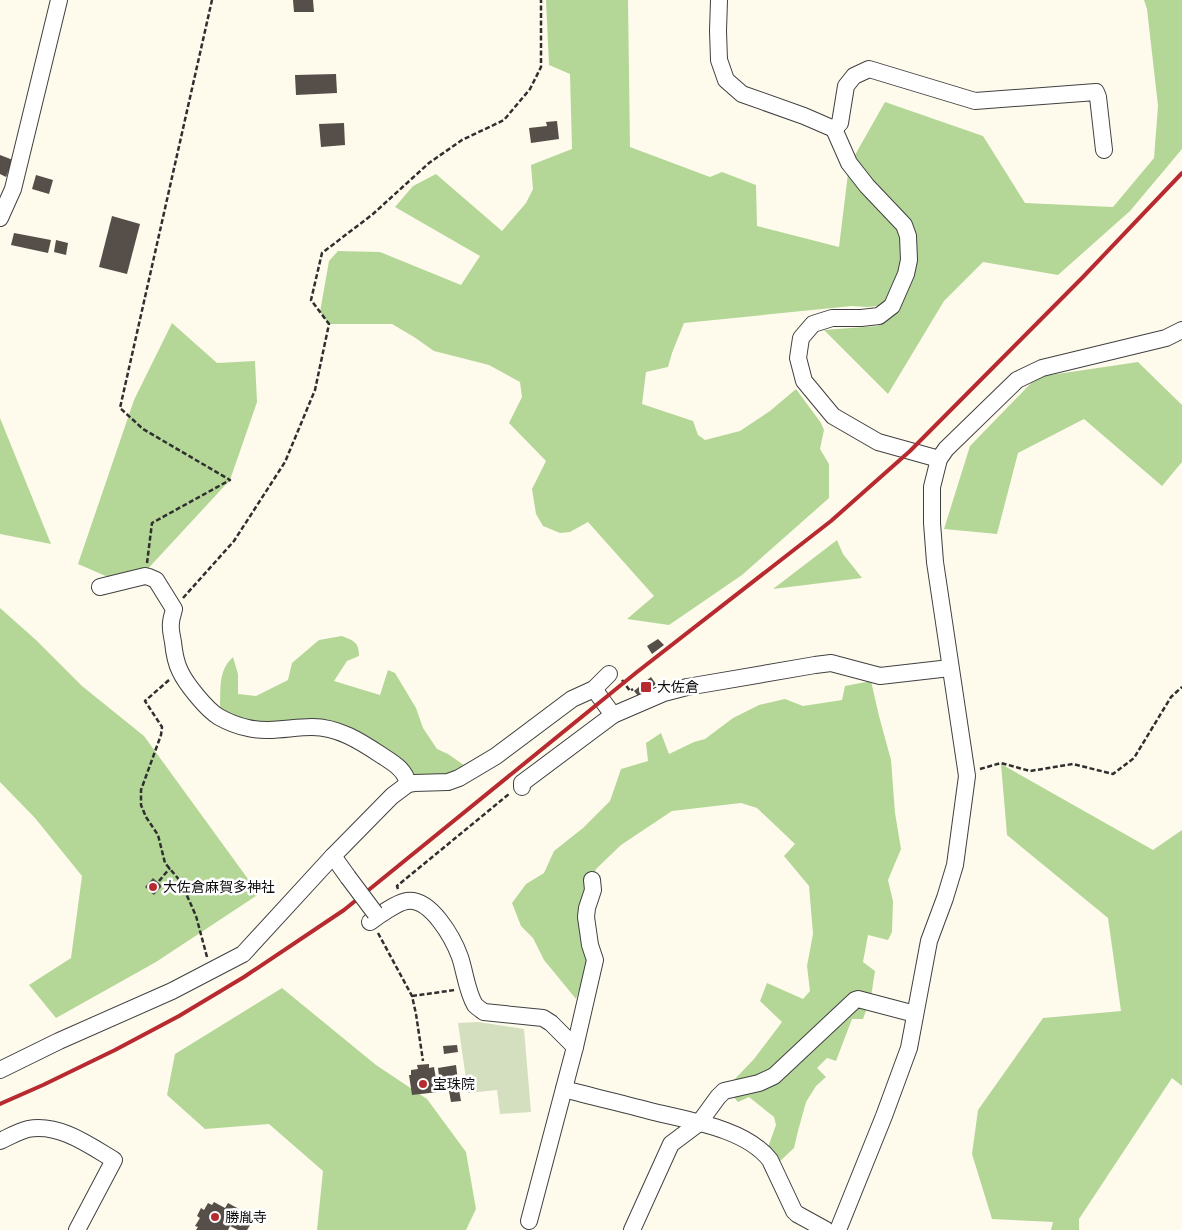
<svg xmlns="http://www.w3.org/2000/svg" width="1182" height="1230" viewBox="0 0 1182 1230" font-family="'Times New Roman','Noto Sans JP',serif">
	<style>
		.forest { fill: #b4d798 }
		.cemetery { fill: #d4dfbf }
		.building { fill: #554e49 }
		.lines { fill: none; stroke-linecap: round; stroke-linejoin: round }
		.minor-casing { stroke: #404040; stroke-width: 18 }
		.path { stroke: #2f2f2f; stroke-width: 2.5; stroke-dasharray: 5 2.5; stroke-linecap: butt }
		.minor { stroke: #fff; stroke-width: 16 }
		.rail { stroke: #b72a30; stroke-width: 4 }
		.minor-bridge-casing { stroke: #404040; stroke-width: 18; stroke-linecap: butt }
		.minor-bridge { stroke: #fff; stroke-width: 16 }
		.poi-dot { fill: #b72a30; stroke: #fff; stroke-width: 2 }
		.labels { text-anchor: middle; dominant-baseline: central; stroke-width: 5; stroke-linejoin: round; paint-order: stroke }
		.poi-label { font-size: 14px; fill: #0d0d0d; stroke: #fff; text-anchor: start }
	</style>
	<rect width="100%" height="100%" fill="#fefbed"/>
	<g class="forest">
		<polygon points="546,0 628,0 630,147 710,177 722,172 756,185 757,226 839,247 849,165 902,225 906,260 890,305 867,307 852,306 684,323 672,353 668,367 646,372 642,404 693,421 698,435 705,440 740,431 770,411 796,389 821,423 824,430 820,449 829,464 829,498 742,575 669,625 627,619 654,596 588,522 570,532 560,533 543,526 536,514 532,489 546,461 509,423 522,397 520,382 489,365 434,351 414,337 392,324 329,324 320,312 329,261 338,251 380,252 461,285 480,256 395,207 413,186 436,174 502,231 526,203 533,189 531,165 572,149 570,74 549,65"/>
		<polygon points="1144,0 1182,0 1182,149 1130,211 1058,275 983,262 944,301 888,394 824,330 878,326 896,305 911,235 851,162 885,102 983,136 1025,203 1113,207 1154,158 1158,106 1147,9"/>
		<polygon points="172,323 217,363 255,361 257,402 230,480 131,587 78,564 134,400"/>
		<polygon points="1138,362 1182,405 1182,462 1162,486 1084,419 1018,453 997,534 944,529 970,446 1037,377"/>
		<polygon points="0,418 51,544 0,534"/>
		<polygon points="837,540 843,554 862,578 773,589"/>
		<polygon points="0,608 36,640 82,686 144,736 259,894 156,962 56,1018 29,985 71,958 82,876 35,818 0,782"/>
		<path d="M342 636C354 641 359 642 359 656L347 661 334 681 380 695 388 670 395 673 416 708 423 728 437 749 448 754 468 768 458 775 417 780 362 738 265 728 230 719 220 706C221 687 218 671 233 657L238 674V694L256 696 288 680 292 663 319 640Z"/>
		<polygon points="871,681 879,716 891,760 895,813 901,849 888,880 893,901 892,932 888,940 868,935 863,962 875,971 871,997 863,1019 852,1019 836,1061 827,1058 817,1068 826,1077 816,1086 806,1102 798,1131 794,1148 777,1164 767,1150 776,1125 774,1117 749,1097 738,1102 729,1092 731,1083 754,1059 782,1022 760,1001 767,983 803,999 810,991 807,966 813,934 809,886 784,856 795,844 757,808 741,803 672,811 621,845 596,869 588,891 590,959 576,999 544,960 533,938 521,926 512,903 526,884 544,873 554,851 583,828 610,801 621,769 648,761 646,743 661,733 669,754 694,742 705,739 733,718 759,705 785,699 803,706 842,700 845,686"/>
		<polygon points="1001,764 1153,850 1182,830 1182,1086 1172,1078 1079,1219 1079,1230 1051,1230 1053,1222 992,1219 972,1154 978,1110 1043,1018 1121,1011 1108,918 1007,835"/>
		<polygon points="282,988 376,1065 427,1099 466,1152 476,1209 466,1230 317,1230 323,1171 269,1124 205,1129 167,1095 175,1054"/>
	</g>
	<polygon class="cemetery" points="478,1022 524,1029 531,1112 500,1114 497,1090 468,1093 458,1023"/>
	<g class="building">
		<polygon points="293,0 313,0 314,12 294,12"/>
		<polygon points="336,74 337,93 296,95 295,75"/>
		<polygon points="557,121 559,139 531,143 529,128 547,126 546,122"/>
		<polygon points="344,123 345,145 321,147 319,124"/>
		<polygon points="0,155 13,160 6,177 0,174"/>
		<polygon points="36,175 53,180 49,194 32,189"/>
		<polygon points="112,216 140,224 127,274 99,267"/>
		<polygon points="14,233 51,240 48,253 11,245"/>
		<polygon points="56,240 68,243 66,255 54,252"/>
		<polygon points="658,639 664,645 652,654 647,646"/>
		<polygon points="651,677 656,684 639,697 634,691"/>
		<polygon points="153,878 162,886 154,895 145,887"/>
		<polygon points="457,1045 458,1052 444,1054 443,1046"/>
		<polygon points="429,1064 429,1068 434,1067 438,1092 412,1095 409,1075 411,1075 411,1070 418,1069 417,1065"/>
		<polygon points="456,1065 459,1089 441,1091 438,1068"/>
		<polygon points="459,1090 461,1101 451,1102 449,1091"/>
		<polygon points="214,1202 225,1208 228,1203 239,1209 236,1214 252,1222 247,1230 238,1230 230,1226 228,1230 196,1230 198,1227 195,1226 200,1218 197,1216 201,1208 204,1210 208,1203 212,1205"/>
	</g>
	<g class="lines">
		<defs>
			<g id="minor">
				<polyline points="719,0 718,31 719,60 726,80 742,94 804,116 834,129 849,163 867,186 904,225 908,236 909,260 906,274 892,306 879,316 861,318 832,318 813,324 801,338 798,358 804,381 833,416 878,442 939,459"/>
				<polyline points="834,129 840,123 846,86 854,76 869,69 975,101 1096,92 1098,97 1104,150"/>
				<polyline points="0,218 13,189 59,0"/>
				<path d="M100 587 145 576 149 577 156 580 174 609C173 614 171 619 171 623 170 629 172 636 173 642 174 652 176 663 180 671 186 684 207 710 219 717 228 722 238 726 248 728 269 733 291 727 312 727 338 727 360 741 381 755 393 763 405 769 408 784"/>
				<polyline points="594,689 613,715 664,693 687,687 815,665 831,663 880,676 950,668"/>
				<polyline points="522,787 522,783 613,715"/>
				<polyline points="333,856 348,877"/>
				<path d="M370 922C378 916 398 902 407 901 431 898 453 938 460 957 465 972 467 992 475 1005 478 1008 481 1010 484 1012L543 1018 551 1023 575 1047"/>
				<polyline points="0,1070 59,1041 172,991 243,954 333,856 392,796 408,784 414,783 448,782 459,778 496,756 572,699 594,689 609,674"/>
				<path d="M564 1089C594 1097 624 1104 654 1112 691 1121 746 1129 770 1160L794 1211 797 1214 826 1230"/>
				<path d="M0 1141C9 1137 19 1131 28 1129 59 1123 89 1145 114 1160L77 1230"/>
				<polyline points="529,1221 575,1047 595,960 590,945 586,917 587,908 593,890 592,880"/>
				<polyline points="632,1230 671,1144 699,1123 718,1097 724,1091 759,1083 774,1076 855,1000 858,999 915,1014"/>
				<polyline points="838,1230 884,1116 909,1048 929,941 945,898 955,865 967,776 935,562 932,523 932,487 939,459 946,449 1017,380 1042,368 1166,338 1182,330"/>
			</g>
		</defs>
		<use href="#minor" class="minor-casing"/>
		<g class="path">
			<polyline points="147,563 152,523 230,480 143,429 120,408 212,0"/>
			<polyline points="183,598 234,541 285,462 315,390 329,324 311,300 322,253 373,214 429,163 462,140 504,120 530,89 541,67 541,0"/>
			<polyline points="169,680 145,701 162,727 161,735 141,790 141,805 146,817 158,835 165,863 181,882 196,916 207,957"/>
			<polyline points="622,680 630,691 633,689"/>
			<polyline points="980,769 1001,763 1030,771 1073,764 1113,774 1134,758 1171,697 1182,687"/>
			<polyline points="159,881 170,868"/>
			<polyline points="398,889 397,886 509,794"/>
			<polyline points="378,933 412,996 416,1014 423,1061"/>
			<polyline points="412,996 455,990"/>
		</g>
		<use href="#minor" class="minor"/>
		<polyline class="rail" points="0,1104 43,1085 115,1050 179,1016 244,977 344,910 637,672 831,521 910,451 1083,277 1182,173"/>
		<defs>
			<polyline id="minor-bridge" points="348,877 375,913"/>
		</defs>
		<use href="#minor-bridge" class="minor-bridge-casing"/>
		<use href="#minor-bridge" class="minor-bridge"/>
	</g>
	<g class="poi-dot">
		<rect x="640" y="681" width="12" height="12" rx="2.5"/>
		<circle cx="153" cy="887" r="5"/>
		<circle cx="423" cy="1084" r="5"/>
		<circle cx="215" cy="1217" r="5"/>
	</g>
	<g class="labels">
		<g class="poi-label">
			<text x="657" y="687">大佐倉</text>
			<text x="163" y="887">大佐倉麻賀多神社</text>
			<text x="433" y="1084">宝珠院</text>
			<text x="225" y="1217">勝胤寺</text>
		</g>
	</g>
</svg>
